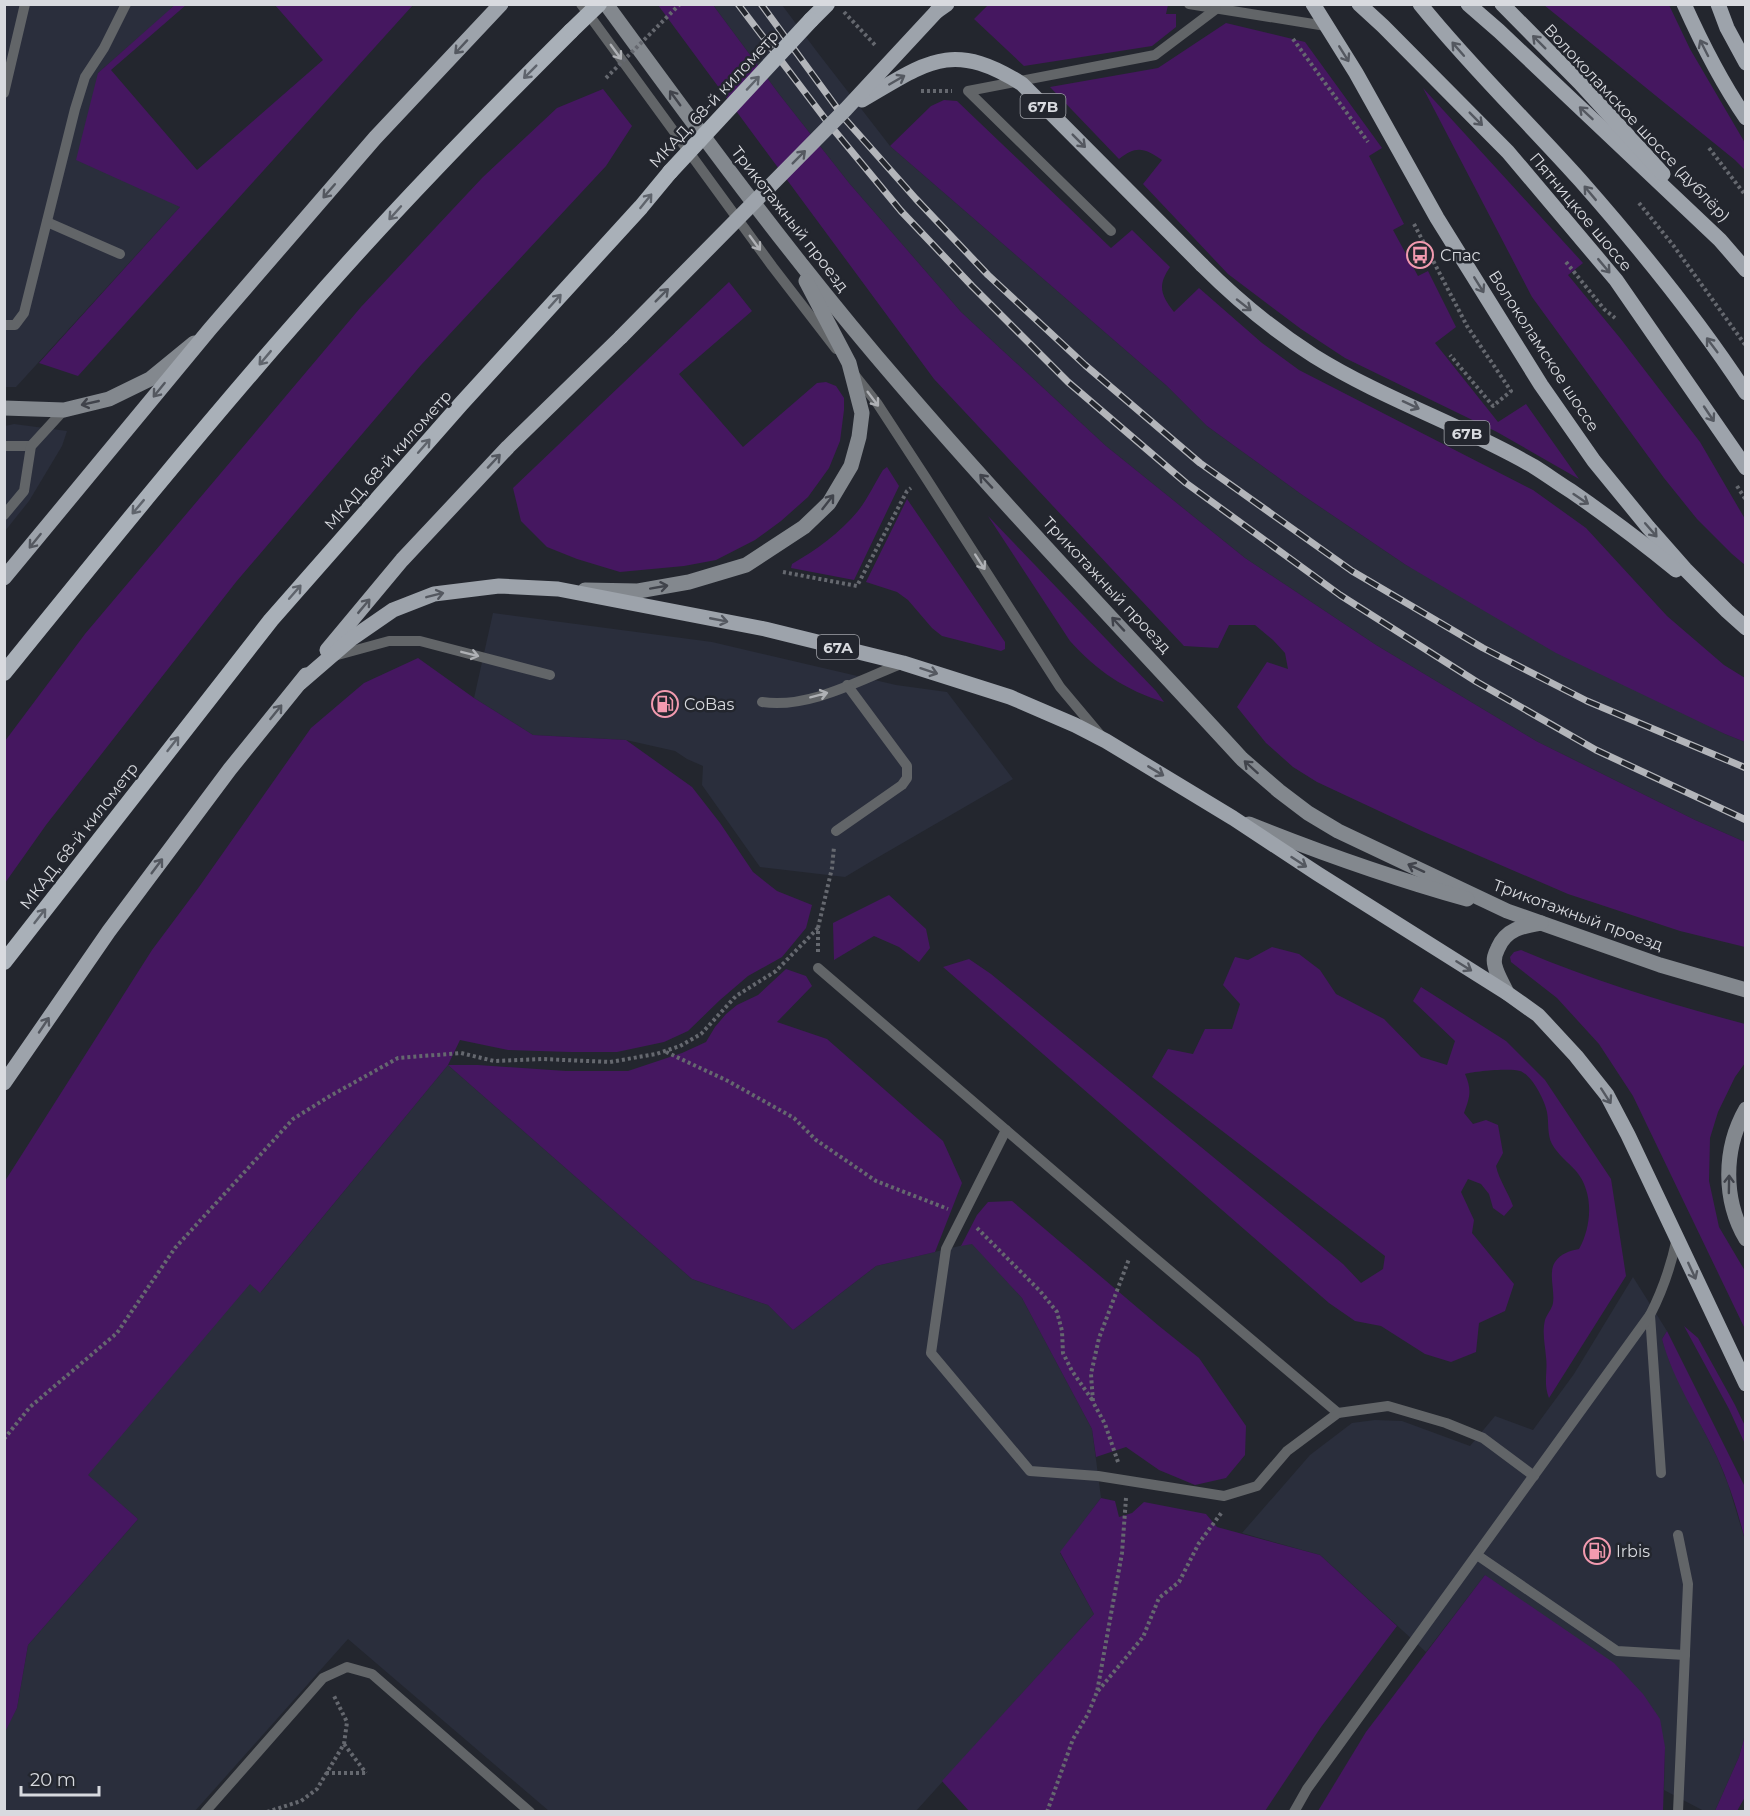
<svg xmlns="http://www.w3.org/2000/svg" width="1750" height="1816" viewBox="0 0 1750 1816" font-family="Montserrat,sans-serif">
	<style>
		.built { fill: #2a2e3c }
		.green { fill: #451760 }
		.lines { fill: none; stroke-linecap: round; stroke-linejoin: round }
		.path { stroke: #65686f; stroke-width: 4; stroke-dasharray: 3 3; stroke-linecap: butt }
		.service { stroke: #626568; stroke-width: 10 }
		.secondary { stroke: #83888e; stroke-width: 15 }
		.primary { stroke: #9da3ab; stroke-width: 15 }
		.trunk { stroke: #a9b0b8; stroke-width: 16 }
		.rail-casing { stroke: #b3b5ba; stroke-width: 7 }
		.rail { stroke: #23262e; stroke-width: 4.5; stroke-dasharray: 14; stroke-linecap: butt }
		.path-bridge { stroke: #65686f; stroke-width: 4; stroke-dasharray: 3 3; stroke-linecap: butt }
		.primary-bridge { stroke: #9da3ab; stroke-width: 15 }
		.trunk-bridge { stroke: #a9b0b8; stroke-width: 16 }
		.oneway { stroke: #545860 }
		.oneway2 { stroke: #afb1b5 }
		.oneway3 { stroke: #5f646c }
		.oneway4 { stroke: #40434b }
		.labels { text-anchor: middle; dominant-baseline: central; stroke-width: 5; stroke-linejoin: round; paint-order: stroke }
		.shield { fill: #23262e; stroke: #a2a4aa; stroke-width: 1.5 }
		.shield-label { font-size: 15px; font-weight: bold; fill: #d8dadf }
		.street-label { font-size: 16px; fill: #d8dadf; stroke: #23262e }
		.poi-label { font-size: 16px; fill: #d8dadf; stroke: #23262e; text-anchor: start }
	</style>
	<rect width="100%" height="100%" fill="#23262e"/>
	<g class="built">
		<polygon points="4,5 176,5 98,73 180,207 16,387 4,387"/>
		<polygon points="713,5 782,5 818,53 890,146 1167,386 1207,426 1301,494 1406,565 1725,734 1745,742 1745,842 1695,820 1536,741 1376,645 1245,558 1106,446 961,312 849,183 779,94"/>
		<polygon points="14,424 67,431 62,446 29,501 5,531 5,426"/>
		<polygon points="493,613 712,642 896,685 947,692 1013,779 875,859 845,877 760,867 702,785 703,766 687,759 675,751 626,740 533,735 474,698"/>
		<polygon points="448,1065 692,1279 768,1305 793,1330 876,1266 972,1243 1022,1298 1092,1429 1101,1498 1060,1553 1094,1614 916,1811 549,1811 348,1639 195,1811 5,1811 4,1732 17,1708 28,1645 138,1519 87,1475 250,1283 261,1292"/>
		<polygon points="1633,1277 1667,1331 1662,1339 1670,1363 1717,1457 1728,1484 1745,1540 1745,1735 1739,1757 1715,1811 1704,1811 1664,1790 1665,1747 1485,1575 1426,1652 1320,1555 1242,1533 1310,1455 1352,1423 1375,1420 1402,1421 1470,1446 1495,1416 1533,1430 1574,1374"/>
	</g>
	<g class="green">
		<polygon points="176,4 186,5 111,70 197,170 323,60 275,5 413,5 78,376 39,363 180,207 76,160 98,73"/>
		<polygon points="658,5 713,5 779,94 849,183 961,312 1106,446 1245,558 1376,645 1536,741 1695,820 1745,842 1745,947 1680,931 1568,894 1424,832 1317,782 1293,767 1266,743 1237,707 1267,662 1288,669 1285,653 1273,640 1255,625 1229,625 1218,648 1184,646 934,379"/>
		<polygon points="988,5 1168,5 1166,14 1176,14 1176,27 1152,46 1024,66 974,19"/>
		<polygon points="1544,5 1669,5 1690,49 1745,143 1745,170 1735,160"/>
		<path d="M1226 23 1305 42 1382 148 1369 156 1404 224 1393 230 1418 276 1428 271 1456 327 1435 343 1498 422 1526 404 1579 479 1497 432 1345 358 1301 329 1228 274 1143 184 1162 160C1145 148 1136 145 1119 159L1050 87 1158 68Z"/>
		<polygon points="1423,88 1583,263 1568,275 1620,338 1700,442 1745,519 1745,565 1732,554 1697,519 1664,478 1532,297"/>
		<polygon points="603,89 632,126 606,166 421,365 236,582 46,825 5,883 5,741 85,634 361,307 483,177 557,108"/>
		<path d="M944 100 957 101 1111 248 1132 230 1170 267C1157 286 1161 295 1174 312L1199 288 1262 343 1299 370 1533 490 1586 528 1667 616 1724 665 1745 678V742L1725 734 1556 653 1406 565 1301 494 1207 426 1167 386 890 146 931 106Z"/>
		<polygon points="729,282 752,311 679,374 743,447 817,383 826,382 836,386 844,398 844,410 840,441 829,468 808,497 781,521 755,540 716,560 684,566 620,572 577,559 547,547 521,521 513,488"/>
		<path d="M887 467 899 486 854 580 791 568 792 564C816 550 840 533 858 511 868 498 875 483 883 470Z"/>
		<polygon points="907,499 1005,642 1005,649 1001,651 942,636 932,628 908,600 897,592 866,582"/>
		<path d="M988 516 1156 691 1164 702C1125 690 1097 671 1070 641Z"/>
		<polygon points="418,658 474,698 533,735 626,740 692,787 720,823 753,872 777,891 812,905 806,928 782,957 748,976 720,1000 688,1031 664,1042 617,1052 571,1052 508,1050 460,1040 448,1065 478,1065 566,1071 628,1071 682,1053 706,1042 715,1027 726,1014 737,1005 758,995 786,969 806,976 812,986 777,1022 827,1039 943,1141 962,1183 935,1252 876,1266 793,1330 768,1305 692,1279 448,1065 260,1293 250,1284 88,1475 138,1519 28,1645 17,1708 5,1732 5,1181 152,950 199,887 311,728 364,683"/>
		<polygon points="889,895 926,929 930,948 919,962 899,947 874,936 834,960 833,923"/>
		<path d="M1272 947 1299 954 1320 970 1336 994 1384 1019 1421 1057 1447 1065 1455 1041 1413 1001 1421 987 1506 1041 1545 1080 1611 1179 1626 1276 1549 1398C1543 1383 1548 1372 1546 1357 1545 1344 1542 1333 1545 1320 1547 1314 1552 1309 1553 1303 1555 1290 1548 1273 1555 1262 1561 1253 1570 1251 1579 1249 1592 1226 1594 1192 1576 1171 1568 1162 1558 1155 1552 1144 1547 1135 1549 1122 1547 1112 1545 1101 1532 1075 1520 1071 1511 1068 1475 1071 1465 1074 1472 1090 1470 1097 1464 1113L1473 1124 1486 1120 1498 1125 1503 1153 1496 1166C1499 1180 1508 1192 1513 1206L1504 1216 1493 1208 1489 1194 1481 1184 1468 1179 1461 1192 1474 1220 1472 1233 1514 1284 1505 1311 1479 1323 1476 1352 1451 1362 1425 1354 1381 1326 1355 1321 1329 1303 943 967 969 959 991 974 1343 1264 1361 1283 1383 1269 1385 1256 1152 1077 1168 1049 1193 1054 1205 1029H1232L1240 1004 1223 985 1235 957 1248 960Z"/>
		<path d="M1521 950C1593 981 1670 1004 1745 1024V1063L1735 1077 1718 1112 1710 1138 1709 1181 1719 1227 1745 1271V1329L1633 1096 1599 1044 1557 998 1511 962 1510 957 1514 952Z"/>
		<polygon points="1012,1201 1159,1326 1199,1358 1246,1426 1245,1455 1226,1478 1195,1485 1159,1470 1126,1447 1096,1457 1092,1429 1022,1298 972,1244 961,1246 977,1215 988,1202"/>
		<polygon points="1684,1326 1698,1338 1735,1405 1745,1426 1745,1444 1729,1409"/>
		<path d="M1667 1331 1745 1487V1540C1738 1512 1729 1483 1717 1457 1699 1418 1673 1381 1662 1339Z"/>
		<polygon points="1101,1498 1115,1501 1119,1517 1132,1513 1144,1502 1206,1514 1217,1527 1320,1555 1397,1626 1321,1727 1265,1811 969,1811 942,1781 1094,1614 1060,1552"/>
		<polygon points="1485,1575 1614,1663 1643,1694 1660,1719 1665,1747 1663,1811 1318,1811 1366,1732"/>
		<polygon points="1745,1735 1745,1797 1737,1811 1715,1811 1739,1757"/>
	</g>
	<g class="lines">
		<g class="path">
			<polyline points="844,12 876,46"/>
			<polyline points="1293,39 1368,142"/>
			<polyline points="921,91 952,91"/>
			<polyline points="1709,148 1746,196"/>
			<polyline points="1639,203 1673,245 1746,346"/>
			<polyline points="1414,224 1467,326 1511,391 1493,406 1450,355"/>
			<polyline points="1566,262 1604,309 1615,318"/>
			<polyline points="1737,486 1746,500"/>
			<polyline points="783,572 857,586 907,491 911,488"/>
			<polyline points="818,952 818,928 832,868 834,847"/>
			<polyline points="666,1052 728,1081 794,1118 816,1140 876,1181 948,1209"/>
			<polyline points="977,1228 1040,1291 1057,1312 1062,1331 1063,1353 1072,1371 1093,1401"/>
			<polyline points="4,1439 30,1407 117,1333 175,1248 293,1119 330,1096 398,1058 461,1053 494,1061 542,1059 610,1062 656,1054 680,1046 701,1034 736,996 776,971 818,928"/>
			<polyline points="1118,1462 1105,1424 1093,1402 1091,1374 1099,1338 1129,1259"/>
			<polyline points="1098,1691 1143,1637 1159,1598 1179,1582 1199,1543 1222,1512"/>
			<polyline points="344,1744 366,1773"/>
			<polyline points="326,1773 367,1773"/>
			<polyline points="267,1812 301,1801 317,1789 344,1744 347,1722 333,1694"/>
			<polyline points="1047,1812 1073,1739 1088,1714 1097,1692 1122,1553 1126,1498"/>
		</g>
		<g class="service">
			<polyline points="581,4 772,266 836,349"/>
			<polyline points="1189,4 1326,26"/>
			<polyline points="4,93 25,4"/>
			<polyline points="47,222 120,254"/>
			<polyline points="1111,231 968,91 1155,55 1216,9"/>
			<polyline points="4,325 15,325 24,313 75,109 85,77 104,48 126,4"/>
			<polyline points="854,374 877,403 926,478 1060,687 1102,737"/>
			<polyline points="4,446 31,446"/>
			<polyline points="4,515 24,491 31,446 64,410"/>
			<polyline points="334,656 389,641 420,641 550,675"/>
			<path d="M762 702C809 709 860 680 903 663"/>
			<polyline points="836,831 902,785 907,778 907,766 847,685"/>
			<polyline points="818,968 1136,1242 1338,1413"/>
			<polyline points="1006,1130 946,1249 931,1353 1030,1471 1098,1476 1224,1496 1257,1486 1287,1451 1338,1413 1388,1406 1446,1423 1483,1438 1534,1476"/>
			<path d="M1661 1473 1650 1315C1663 1290 1671 1266 1677 1238"/>
			<polyline points="1477,1555 1617,1651 1685,1655"/>
			<polyline points="205,1812 323,1678 347,1667 372,1674 530,1812"/>
			<polyline points="1294,1812 1307,1789 1650,1315"/>
			<polyline points="1678,1812 1688,1584 1678,1535"/>
		</g>
		<g class="secondary">
			<path d="M606 4C701 134 796 264 901 385 1011 513 1128 635 1242 759L1279 791 1308 813 1338 831 1507 911 1660 965 1746 990"/>
			<polyline points="4,408 64,410 109,399 150,379 194,343"/>
			<polyline points="585,590 638,591 689,582 746,565 804,527 829,503 851,466 859,437 862,413 849,363 806,281"/>
			<path d="M1249 824C1321 853 1392 878 1467 899"/>
			<path d="M1507 993C1503 984 1497 975 1495 966 1493 959 1495 954 1498 948 1506 929 1523 926 1541 923"/>
			<path d="M1746 1109C1723 1149 1723 1200 1746 1239"/>
		</g>
		<g class="primary">
			<polyline points="1313,4 1356,73 1437,218 1541,385 1594,461 1648,527 1685,569 1727,611 1746,628"/>
			<polyline points="1359,4 1383,26 1508,152 1616,280 1746,468"/>
			<path d="M1420 4C1470 66 1527 121 1580 180 1639 247 1697 318 1746 393"/>
			<polyline points="1468,4 1499,31 1720,240 1746,270"/>
			<polyline points="1502,4 1580,83 1663,174"/>
			<path d="M1684 4C1702 44 1721 82 1746 118"/>
			<polyline points="1718,4 1727,28 1746,63"/>
			<polyline points="937,11 947,4"/>
			<path d="M1202 265C1236 299 1273 330 1314 356 1383 399 1462 425 1533 466 1546 474 1558 483 1571 491 1607 516 1642 542 1676 570"/>
			<polyline points="4,578 210,329 375,138 501,4"/>
			<polyline points="327,650 402,560 508,447 621,337"/>
			<polyline points="300,683 351,639 393,610 434,594 499,586 558,589 765,629 903,663 1010,697 1075,725 1106,741 1233,818 1318,874 1507,993 1538,1015 1576,1056 1607,1095 1628,1135 1746,1384"/>
			<polyline points="4,1083 109,931 230,769 306,675"/>
		</g>
		<g class="trunk">
			<polyline points="811,20 827,4"/>
			<path d="M4 673C102 552 200 431 303 314 388 216 479 123 571 31"/>
			<polyline points="4,962 271,620 461,404 641,207 670,172"/>
		</g>
		<defs>
			<g id="rail">
				<polyline points="738,4 829,124 901,211 972,286 1068,382 1186,483 1340,595 1477,682 1596,750 1746,820"/>
				<polyline points="761,4 845,119 916,199 988,275 1085,365 1200,463 1352,571 1483,648 1587,701 1746,768"/>
			</g>
		</defs>
		<use href="#rail" class="rail-casing"/>
		<use href="#rail" class="rail"/>
		<polyline class="path-bridge" points="606,78 680,4"/>
		<g class="primary-bridge">
			<path d="M862 100C926 63 951 39 1022 84L1202 265"/>
			<polyline points="621,337 846,109 937,11"/>
		</g>
		<g class="trunk-bridge">
			<polyline points="571,31 599,4"/>
			<polyline points="670,172 811,20"/>
		</g>
	</g>
	<defs><path id="oneway-shaft" d="M-6 0H5M1.5-3L5.5 0L1.5 3" fill="none" stroke-width="1.6" stroke-linecap="round" stroke-linejoin="round" transform="scale(1.5)"/></defs>
	<g class="oneway">
		<use href="#oneway-shaft" transform="translate(1539 42) rotate(-135)"/>
		<use href="#oneway-shaft" transform="translate(461 47) rotate(133)"/>
		<use href="#oneway-shaft" transform="translate(1704 48) rotate(-117)"/>
		<use href="#oneway-shaft" transform="translate(1458 49) rotate(-131)"/>
		<use href="#oneway-shaft" transform="translate(1344 54) rotate(58)"/>
		<use href="#oneway-shaft" transform="translate(897 80) rotate(-30)"/>
		<use href="#oneway-shaft" transform="translate(1586 113) rotate(-137)"/>
		<use href="#oneway-shaft" transform="translate(1476 119) rotate(45)"/>
		<use href="#oneway-shaft" transform="translate(1079 141) rotate(45)"/>
		<use href="#oneway-shaft" transform="translate(799 157) rotate(-45)"/>
		<use href="#oneway-shaft" transform="translate(329 191) rotate(131)"/>
		<use href="#oneway-shaft" transform="translate(1590 193) rotate(-130)"/>
		<use href="#oneway-shaft" transform="translate(1604 266) rotate(50)"/>
		<use href="#oneway-shaft" transform="translate(1479 285) rotate(58)"/>
		<use href="#oneway-shaft" transform="translate(662 295) rotate(-45)"/>
		<use href="#oneway-shaft" transform="translate(1244 305) rotate(38)"/>
		<use href="#oneway-shaft" transform="translate(1712 345) rotate(-127)"/>
		<use href="#oneway-shaft" transform="translate(159 390) rotate(129)"/>
		<use href="#oneway-shaft" transform="translate(1411 405) rotate(25)"/>
		<use href="#oneway-shaft" transform="translate(1709 414) rotate(56)"/>
		<use href="#oneway-shaft" transform="translate(494 461) rotate(-47)"/>
		<use href="#oneway-shaft" transform="translate(1581 499) rotate(34)"/>
		<use href="#oneway-shaft" transform="translate(1651 530) rotate(49)"/>
		<use href="#oneway-shaft" transform="translate(35 541) rotate(129)"/>
		<use href="#oneway-shaft" transform="translate(435 595) rotate(-14)"/>
		<use href="#oneway-shaft" transform="translate(364 606) rotate(-50)"/>
		<use href="#oneway-shaft" transform="translate(719 620) rotate(11)"/>
		<use href="#oneway-shaft" transform="translate(929 671) rotate(18)"/>
		<use href="#oneway-shaft" transform="translate(276 712) rotate(-51)"/>
		<use href="#oneway-shaft" transform="translate(1156 771) rotate(31)"/>
		<use href="#oneway-shaft" transform="translate(1299 862) rotate(33)"/>
		<use href="#oneway-shaft" transform="translate(157 866) rotate(-53)"/>
		<use href="#oneway-shaft" transform="translate(1464 966) rotate(32)"/>
		<use href="#oneway-shaft" transform="translate(44 1025) rotate(-56)"/>
		<use href="#oneway-shaft" transform="translate(1606 1096) rotate(57)"/>
		<use href="#oneway-shaft" transform="translate(1692 1271) rotate(65)"/>
	</g>
	<g class="oneway2">
		<use href="#oneway-shaft" transform="translate(616 52) rotate(54)"/>
		<use href="#oneway-shaft" transform="translate(755 243) rotate(54)"/>
		<use href="#oneway-shaft" transform="translate(873 399) rotate(53)"/>
		<use href="#oneway-shaft" transform="translate(980 562) rotate(57)"/>
		<use href="#oneway-shaft" transform="translate(470 654) rotate(14)"/>
		<use href="#oneway-shaft" transform="translate(819 695) rotate(-15)"/>
	</g>
	<g class="oneway3">
		<use href="#oneway-shaft" transform="translate(530 72) rotate(135)"/>
		<use href="#oneway-shaft" transform="translate(753 83) rotate(-47)"/>
		<use href="#oneway-shaft" transform="translate(646 201) rotate(-51)"/>
		<use href="#oneway-shaft" transform="translate(395 213) rotate(132)"/>
		<use href="#oneway-shaft" transform="translate(555 301) rotate(-48)"/>
		<use href="#oneway-shaft" transform="translate(265 358) rotate(130)"/>
		<use href="#oneway-shaft" transform="translate(424 446) rotate(-49)"/>
		<use href="#oneway-shaft" transform="translate(138 507) rotate(130)"/>
		<use href="#oneway-shaft" transform="translate(295 592) rotate(-49)"/>
		<use href="#oneway-shaft" transform="translate(173 744) rotate(-52)"/>
		<use href="#oneway-shaft" transform="translate(40 916) rotate(-52)"/>
	</g>
	<g class="oneway4">
		<use href="#oneway-shaft" transform="translate(675 98) rotate(-126)"/>
		<use href="#oneway-shaft" transform="translate(90 403) rotate(167)"/>
		<use href="#oneway-shaft" transform="translate(986 481) rotate(-133)"/>
		<use href="#oneway-shaft" transform="translate(828 502) rotate(-52)"/>
		<use href="#oneway-shaft" transform="translate(659 587) rotate(-10)"/>
		<use href="#oneway-shaft" transform="translate(1118 624) rotate(-133)"/>
		<use href="#oneway-shaft" transform="translate(1251 767) rotate(-138)"/>
		<use href="#oneway-shaft" transform="translate(1416 868) rotate(-155)"/>
		<use href="#oneway-shaft" transform="translate(1729 1184) rotate(-89)"/>
	</g>
	<defs>
		<symbol id="bus-ring" viewBox="-11 -11 22 22"><circle r="9.5" fill="#23262e" stroke="#f29aaf" stroke-width="1.5"/><path d="M-5-6H5V4H4V6H2V4H-2V6H-4V4H-5ZM-3.5-4V0h7V-4ZM-3.5 1.2v1.5H-2V1.2ZM2 1.2v1.5H3.5V1.2Z" fill="#f29aaf"/></symbol>
		<symbol id="fuel-ring" viewBox="-11 -11 22 22"><circle r="9.5" fill="#23262e" stroke="#f29aaf" stroke-width="1.5"/><path d="M-5.5-6h7V0h2V4h1.3V-2.5L3-4.5l.8-.8L6-3V5H2.5V1h-1V6h-7ZM-4.2-4.7v3.2H.2V-4.7Z" fill="#f29aaf"/></symbol>
	</defs>
	<g fill-rule="evenodd">
		<use href="#bus-ring" x="1405" y="240" width="30" height="30"/>
		<use href="#fuel-ring" x="650" y="689" width="30" height="30"/>
		<use href="#fuel-ring" x="1582" y="1536" width="30" height="30"/>
	</g>
	<g class="labels">
		<g class="shield">
			<rect x="1020.5" y="94" width="45" height="24" rx="4.5"/>
			<rect x="1444.5" y="421" width="45" height="24" rx="4.5"/>
			<rect x="817" y="635" width="42" height="24" rx="4.5"/>
		</g>
		<g class="shield-label">
			<text x="1043" y="106">67B</text>
			<text x="1467" y="433">67B</text>
			<text x="838" y="647">67A</text>
		</g>
		<g class="street-label">
			<text transform="translate(714 99) rotate(-47)">МКАД, 68-й километр</text>
			<text transform="translate(1637 123) rotate(47)">Волоколамское шоссе (дублёр)</text>
			<text transform="translate(1581 212) rotate(50)">Пятницкое шоссе</text>
			<text transform="translate(790 219) rotate(52)">Трикотажный проезд</text>
			<text transform="translate(1544 351) rotate(57)">Волоколамское шоссе</text>
			<text transform="translate(388 460) rotate(-48)">МКАД, 68-й километр</text>
			<text transform="translate(1107 585) rotate(47)">Трикотажный проезд</text>
			<text transform="translate(79 836) rotate(-52)">МКАД, 68-й километр</text>
			<text transform="translate(1578 915) rotate(20)">Трикотажный проезд</text>
		</g>
		<g class="poi-label">
			<text x="1440" y="255">Спас</text>
			<text x="684" y="704">CoBas</text>
			<text x="1616" y="1551">Irbis</text>
		</g>
	</g>
	<rect width="1750" height="1816" fill="none" stroke="#d8dadf" stroke-width="12"/>
	<path d="M21 1786v9h78v-9" fill="none" stroke="#d8dadf" stroke-width="3"/>
	<text x="30" y="1786" font-size="18" fill="#d8dadf" stroke="#23262e" stroke-width="4.5" paint-order="stroke">20 m</text>
</svg>
